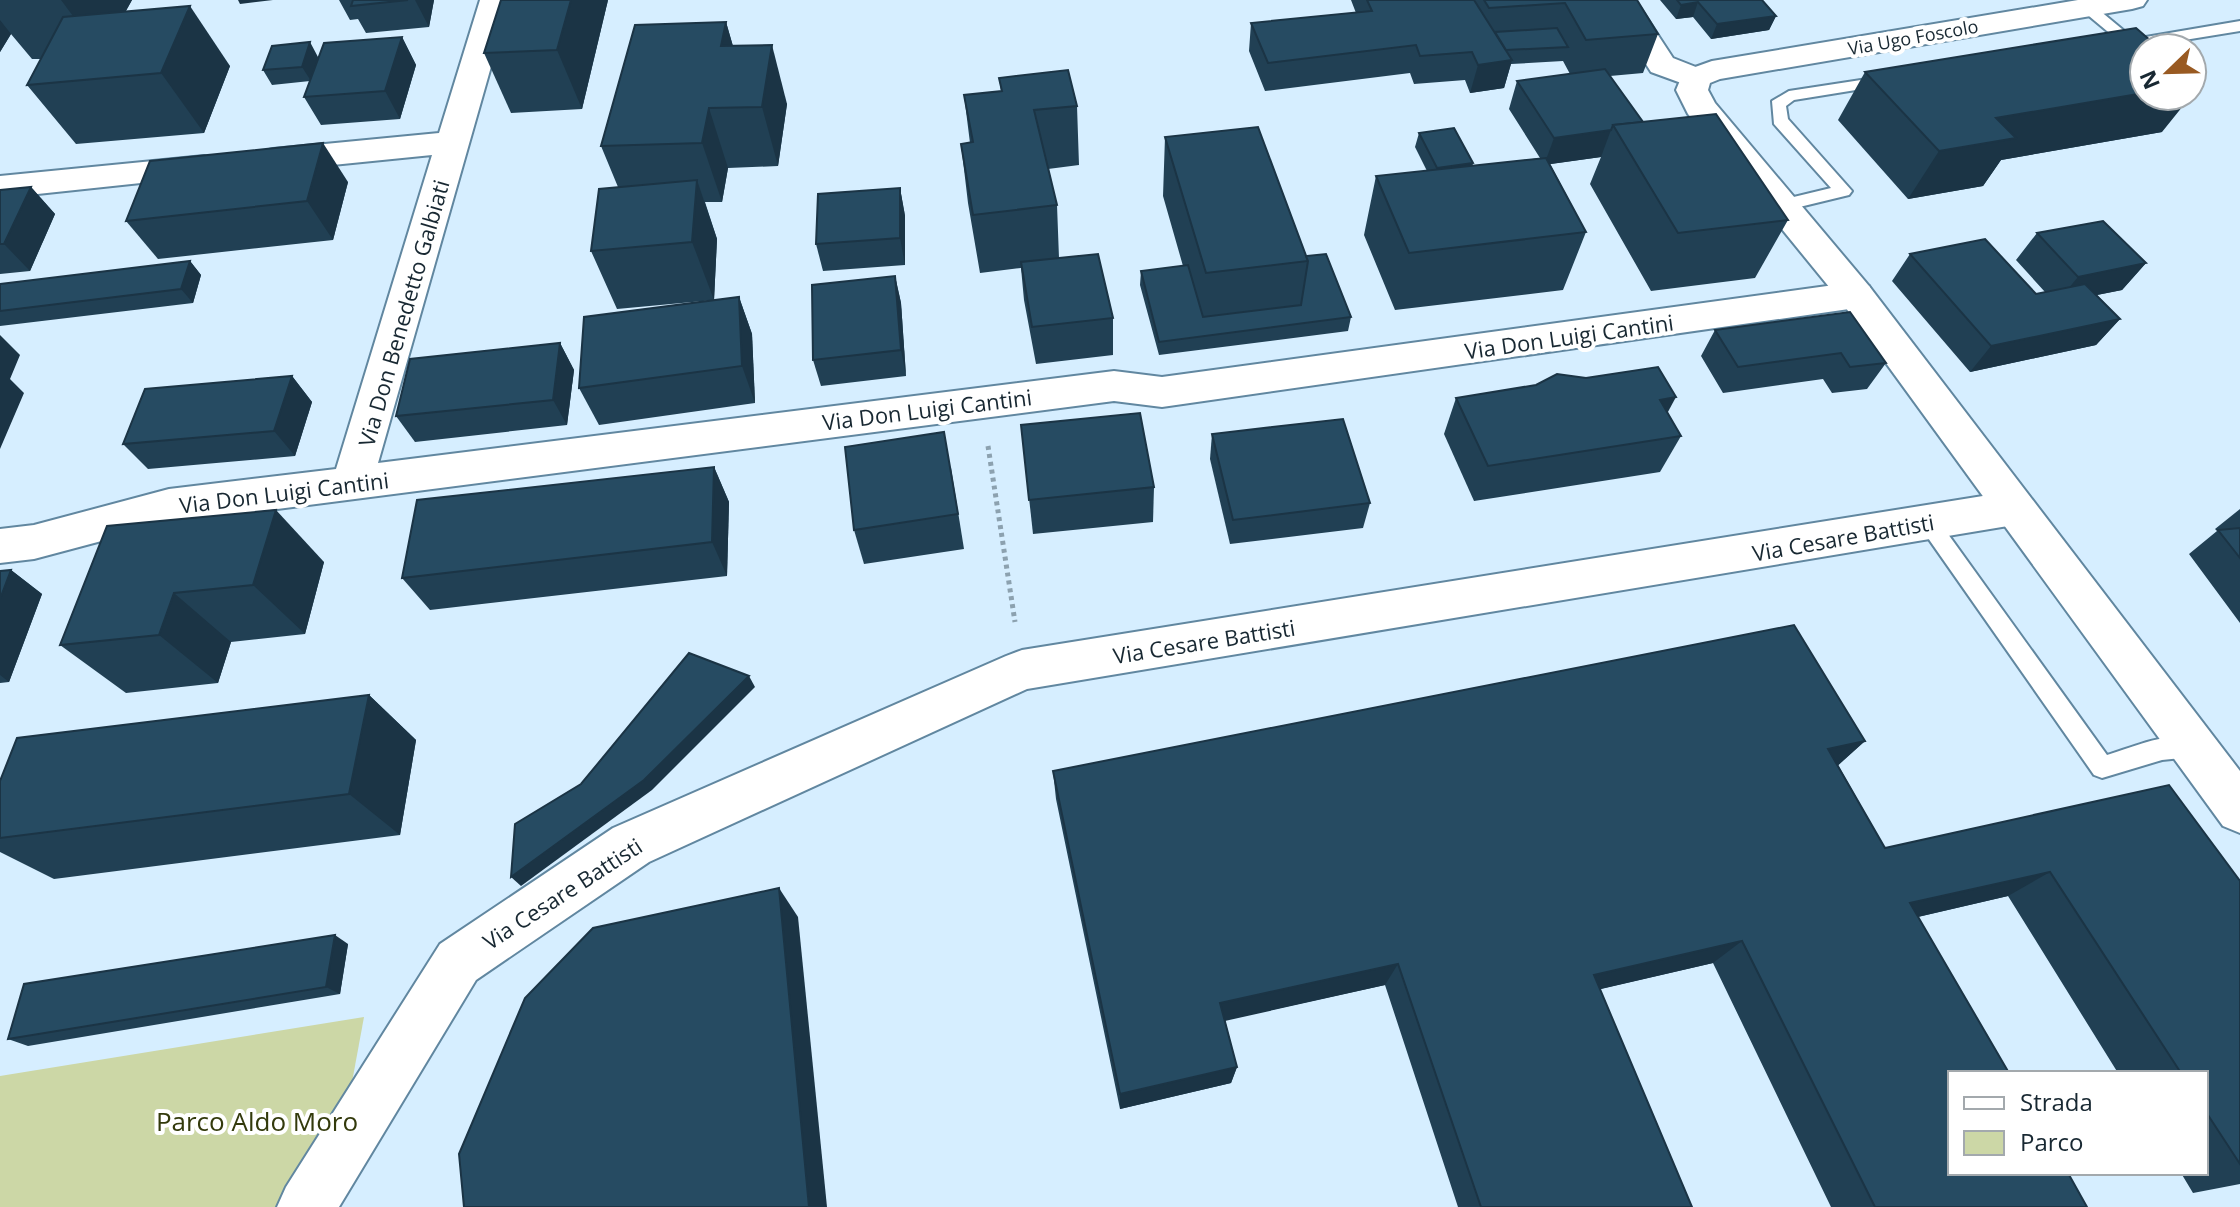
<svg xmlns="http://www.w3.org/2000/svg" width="2240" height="1207" viewBox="0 0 2240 1207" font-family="'Open Sans',sans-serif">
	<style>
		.green { fill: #ccd7a6 }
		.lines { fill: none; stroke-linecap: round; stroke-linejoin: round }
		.lane-casing { stroke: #6187a0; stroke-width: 4 }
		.street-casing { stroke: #6187a0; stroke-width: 4 }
		.secondary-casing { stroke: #6187a0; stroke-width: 4 }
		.path { stroke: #8ca1af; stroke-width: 5; stroke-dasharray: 4 4; stroke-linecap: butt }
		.lane { fill: #fff; fill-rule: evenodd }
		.street { fill: #fff; fill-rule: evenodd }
		.secondary { fill: #fff; fill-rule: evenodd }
		.wall { fill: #214054 }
		.shaded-wall { fill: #1b3445 }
		.building { fill: #264b62; stroke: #1b3445; stroke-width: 2 }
		.labels { text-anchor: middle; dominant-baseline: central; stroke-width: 8; stroke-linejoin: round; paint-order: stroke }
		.far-street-label { font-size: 18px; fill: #182832; stroke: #fff }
		.street-label { font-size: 22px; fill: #182832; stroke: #fff }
		.near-park-label { font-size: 26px; fill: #333a0c; stroke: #fff }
	</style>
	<rect width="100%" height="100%" fill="#d6eeff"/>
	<polygon class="green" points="364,1017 329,1207 0,1207 0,1076"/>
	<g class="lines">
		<defs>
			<g id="lane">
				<polygon points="2083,5 2093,5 2134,39 2240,21 2240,31 2123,50 2115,45 2119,41 2083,11"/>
				<polygon points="1887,76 1893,78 1893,84 1794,100 1786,106 1788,119 1852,191 1849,195 1783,211 1777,209 1777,201 1831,188 1774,124 1772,101 1789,91"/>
				<path d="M1928 514 1935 516 2107 755C2136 746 2172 729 2201 740L2205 748 2201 756 2162 760 2102 778 2094 775 1921 528 1917 522Z"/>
			</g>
			<g id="street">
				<polygon points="480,0 510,0 378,463 1114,371 1162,377 1856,282 1869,286 1874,295 1869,304 1856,308 1162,407 1114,401 169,523 34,559 0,563 0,529 34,525 169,489 336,469 432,155 273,171 261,168 256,160 261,152 273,149 439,133"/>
				<polygon points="1605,0 1635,0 1673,58 1706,71 1711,78 1706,85 1695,88 1651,72"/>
				<polygon points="204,156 216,159 221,167 216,175 0,198 0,176"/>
				<polygon points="2014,491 2029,496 2035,508 2029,520 2014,525 1027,689 649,862 476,980 339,1207 277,1207 286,1187 440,944 613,828 1006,656 1022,650"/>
			</g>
			<polygon id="secondary" points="2078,0 2147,0 2143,6 2132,9 1720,79 1710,83 1708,90 1715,103 1869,286 2240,771 2240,833 2223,826 1843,304 1688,114 1676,90 1684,71 1712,61"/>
		</defs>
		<use href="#lane" class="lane-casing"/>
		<use href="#street" class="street-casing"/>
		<use href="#secondary" class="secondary-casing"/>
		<polyline class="path" points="988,446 1015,622"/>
		<use href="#lane" class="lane"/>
		<use href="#street" class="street"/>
		<use href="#secondary" class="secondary"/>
	</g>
	<g class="wall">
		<polygon points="0,0 132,0 125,12 230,66 204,133 76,144 27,85 41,59 32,59 11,34 0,52"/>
		<polygon points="339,0 434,0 429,27 366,33 358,19 350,20"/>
		<polygon points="608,0 582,109 511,113 484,53"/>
		<polygon points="1351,0 1637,0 1658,34 1643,73 1610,76 1643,122 1788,220 1755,278 1651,291 1590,184 1601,157 1550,164 1586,232 1563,290 1395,310 1364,235 1376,176 1427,171 1415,147 1419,133 1473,163 1472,166 1540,158 1509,109 1517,81 1570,74 1563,61 1511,64 1504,88 1470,93 1465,80 1414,84 1410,73 1265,91 1249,51 1251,23 1356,13"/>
		<polygon points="1660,0 1762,0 1776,16 1769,30 1711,39 1693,17 1676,19"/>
		<polygon points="726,22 733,46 787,104 778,166 728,168 722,202 705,202 717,239 714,300 617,309 591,251 618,187 601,146"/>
		<polygon points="402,37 416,65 400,119 321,125 304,97 310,81 272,85 263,70"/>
		<polygon points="1865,72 2162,132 2001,160 1983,186 1908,199 1838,120"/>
		<polygon points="999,78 1077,106 1079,165 1048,169 1057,205 1059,258 1113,318 1113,355 1036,364 1024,300 1021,268 980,273 968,203 961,144 970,143 964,95 1001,91"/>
		<polygon points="1165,137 1306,256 1351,317 1348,331 1159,355 1140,285 1141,271 1183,266 1163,196"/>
		<polygon points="348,182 333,240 158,259 126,221"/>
		<polygon points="31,187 55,214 30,271 0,274 0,190"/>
		<polygon points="900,188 905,216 905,265 823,271 816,244"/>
		<polygon points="2037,233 2146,263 2122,290 2097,295 2120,319 2096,345 1970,372 1892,281 1910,254 2036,294 2045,292 2016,260"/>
		<polygon points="190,261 201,275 193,303 0,326 0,284"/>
		<polygon points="895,276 901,303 906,376 821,386 813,360"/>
		<polygon points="739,297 752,334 755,403 599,425 579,388"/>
		<polygon points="1850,312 1886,363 1867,389 1832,393 1823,379 1723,393 1701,356 1715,330"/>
		<polygon points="560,343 574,370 567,425 415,442 396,416"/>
		<polygon points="292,376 312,402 295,456 148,469 123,444"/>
		<polygon points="1456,398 1668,413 1681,436 1660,472 1474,501 1444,434"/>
		<polygon points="1021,425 1154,487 1153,522 1033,534"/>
		<polygon points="1212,434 1370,503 1363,528 1230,544 1210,459"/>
		<polygon points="714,467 729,502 727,576 430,610 402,578"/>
		<polygon points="951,468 964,549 864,564 854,530"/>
		<polygon points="2240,509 2240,623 2189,554 2217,531 2215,529"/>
		<polygon points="107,526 324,562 305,634 231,642 218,683 126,693 60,645"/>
		<polygon points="11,570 42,594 9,682 0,683 0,571"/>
		<polygon points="369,695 416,740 400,835 54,879 0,852 0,781"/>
		<polygon points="1865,741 1838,765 1885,848 2240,881 2240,1184 2193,1193 2181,1173 2206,1173 2206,1073 2118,1073 2008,896 1918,917 2087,1207 1831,1207 1713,963 1600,989 1692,1207 1458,1207 1385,985 1225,1020 1237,1067 1231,1083 1120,1109 1056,799 1053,771"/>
		<polygon points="348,944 340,994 28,1046 8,1039"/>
	</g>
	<g class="shaded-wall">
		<polygon points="61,0 132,0 102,55"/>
		<polygon points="238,0 273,0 240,4"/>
		<polygon points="415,0 434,0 429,27"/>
		<polygon points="571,0 608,0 582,109 557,50"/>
		<polygon points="1698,2 1693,17 1676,19 1681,5"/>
		<polygon points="190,6 230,66 204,133 161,73"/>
		<polygon points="1776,16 1769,30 1711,39 1717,24"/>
		<polygon points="0,20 11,34 0,52"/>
		<polygon points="726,22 743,82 721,46"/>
		<polygon points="402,37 416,65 400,119 385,91"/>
		<polygon points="310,42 318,57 311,81 302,67"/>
		<polygon points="772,45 787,104 778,166 762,107"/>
		<polygon points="1512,60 1504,88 1470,93 1478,65"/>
		<polygon points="2201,84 2192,95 2192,85"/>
		<polygon points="2144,93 2144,96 2191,96 2162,132 2001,160 1983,186 1908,199 1939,151 1996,118"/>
		<polygon points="709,108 728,168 722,202 702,143"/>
		<polygon points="1611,130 1601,157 1544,165 1554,138"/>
		<polygon points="323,143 348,182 333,240 307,201"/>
		<polygon points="1473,163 1469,177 1433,182 1437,168"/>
		<polygon points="697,180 717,239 714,300 692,242"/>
		<polygon points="31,187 55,214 30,271 4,244"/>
		<polygon points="900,188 905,216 905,265 900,238"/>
		<polygon points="190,261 201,275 193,303 181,289"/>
		<polygon points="2146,263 2122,290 2056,303 2078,277"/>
		<polygon points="895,276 901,303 906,376 901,350"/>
		<polygon points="739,297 752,334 755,403 742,366"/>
		<polygon points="2120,319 2096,345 1970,372 1991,346"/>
		<polygon points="0,335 20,355 10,379 24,393 0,449"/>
		<polygon points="560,343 574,370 567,425 553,400"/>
		<polygon points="292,376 312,402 295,456 274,431"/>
		<polygon points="1676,397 1656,434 1660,400"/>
		<polygon points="714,467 729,502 727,576 712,542"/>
		<polygon points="276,510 324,562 305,634 253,585"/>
		<polygon points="11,570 42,594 9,682 0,675 0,599"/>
		<polygon points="174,593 231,642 218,683 159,635"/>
		<polygon points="749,676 755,687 652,790 521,886 511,877"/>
		<polygon points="369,695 416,740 400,835 349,794"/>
		<polygon points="1865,741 1833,770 1828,749"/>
		<polygon points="2050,872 2008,896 1874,927 1910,903"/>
		<polygon points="779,888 798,917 827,1207 809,1207"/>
		<polygon points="335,935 348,944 340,994 326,987"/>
		<polygon points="1742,941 1713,963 1571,996 1594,975"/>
		<polygon points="1398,964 1385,985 1216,1023 1220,1003"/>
		<polygon points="1237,1067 1231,1083 1120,1109 1120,1094"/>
	</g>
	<g class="building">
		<polygon points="353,0 408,0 351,6"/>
		<polygon points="501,0 571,0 557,50 484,53"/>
		<polygon points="1367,0 1474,0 1512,60 1478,65 1472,52 1420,56 1416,45 1268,63 1251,23 1372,11"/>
		<polygon points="1484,0 1637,0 1658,34 1586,40 1565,3 1489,8"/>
		<polygon points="1677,0 1762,0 1776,16 1717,24 1698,2 1681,5"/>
		<polygon points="190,6 161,73 27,85 63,17"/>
		<polygon points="726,22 721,46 772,45 762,107 709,108 702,143 601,146 635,25"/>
		<polygon points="1557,28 1568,47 1506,50 1495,32"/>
		<polygon points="2136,28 2159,48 2144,48 2144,93 1996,118 2016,138 1939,151 1865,72"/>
		<polygon points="402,37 385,91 304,97 324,43"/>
		<polygon points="310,42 302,67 263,70 272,46"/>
		<polygon points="1605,69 1643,122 1613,125 1611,130 1554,138 1517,81"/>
		<polygon points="1068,70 1077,106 1034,110 1057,205 973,215 961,144 973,142 964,95 1002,91 999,78"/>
		<polygon points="2192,76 2201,84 2192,85"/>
		<polygon points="1716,114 1788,220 1678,233 1613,125"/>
		<polygon points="1258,127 1308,261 1206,273 1165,137"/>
		<polygon points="1454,128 1473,163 1437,168 1419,133"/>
		<polygon points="323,143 307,201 126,221 150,161"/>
		<polygon points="1546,158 1586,232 1409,253 1376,176"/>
		<polygon points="697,180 692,242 591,251 599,189"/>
		<polygon points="31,187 4,244 0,244 0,190"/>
		<polygon points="900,188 900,238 816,244 818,194"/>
		<polygon points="2103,221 2146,263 2078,277 2037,233"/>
		<polygon points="1985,239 2036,294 2085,284 2120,319 1991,346 1910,254"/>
		<polygon points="1098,254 1113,318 1032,327 1021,262"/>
		<polygon points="1326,254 1351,317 1159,342 1141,271 1188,265 1203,317 1301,305 1308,261 1306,256"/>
		<polygon points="190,261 181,289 0,311 0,284"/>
		<polygon points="895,276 901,350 813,360 812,285"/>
		<polygon points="739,297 742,366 579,388 584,317"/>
		<polygon points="1850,312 1886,363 1850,367 1841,353 1738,367 1715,330"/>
		<polygon points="560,343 553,400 396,416 410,359"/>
		<polygon points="1658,367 1676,397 1660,400 1681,436 1488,466 1456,398 1536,385 1557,374 1586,378"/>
		<polygon points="292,376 274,431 123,444 145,389"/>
		<polygon points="1140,413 1154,487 1029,500 1021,425"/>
		<polygon points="1343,419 1370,503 1233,520 1212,434"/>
		<polygon points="944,432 958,514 854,530 845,447"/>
		<polygon points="714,467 712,542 402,578 417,500"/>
		<polygon points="276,510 253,585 174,593 159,635 60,645 107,526"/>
		<polygon points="2240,528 2240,558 2218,530"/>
		<polygon points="11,570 0,599 0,571"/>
		<polygon points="1794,625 1865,741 1828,749 1885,848 2169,785 2240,881 2240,1164 2206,1112 2206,1073 2181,1073 2050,872 1910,903 2009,1073 1950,1073 1950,1173 2068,1173 2087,1207 1875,1207 1742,941 1594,975 1692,1207 1481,1207 1398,964 1220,1003 1237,1067 1120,1094 1053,771"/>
		<polygon points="689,653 749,676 644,780 511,877 515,824 581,784"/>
		<polygon points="369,695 349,794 0,838 0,781 17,738"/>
		<polygon points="779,888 809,1207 464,1207 459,1154 525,998 593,928"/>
		<polygon points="335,935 326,987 8,1039 24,984"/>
	</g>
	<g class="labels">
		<g class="far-street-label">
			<text transform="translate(1913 37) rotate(-10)">Via Ugo Foscolo</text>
		</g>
		<g class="street-label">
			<text transform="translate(403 313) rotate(-74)">Via Don Benedetto Galbiati</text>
			<text transform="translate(1569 336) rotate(-8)">Via Don Luigi Cantini</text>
			<text transform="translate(927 409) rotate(-7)">Via Don Luigi Cantini</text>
			<text transform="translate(284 492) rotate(-7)">Via Don Luigi Cantini</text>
			<text transform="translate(1843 537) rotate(-10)">Via Cesare Battisti</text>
			<text transform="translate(1204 641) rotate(-9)">Via Cesare Battisti</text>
			<text transform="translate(562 893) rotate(-33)">Via Cesare Battisti</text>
		</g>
		<g class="near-park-label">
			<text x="257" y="1121">Parco Aldo Moro</text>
		</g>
	</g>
	<rect x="1948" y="1071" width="260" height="104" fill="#ffffff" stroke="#a3a9ad" stroke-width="2"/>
	<rect x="1964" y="1097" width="40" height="12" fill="#ffffff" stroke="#a3a9ad" stroke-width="2"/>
	<text x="2020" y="1111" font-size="24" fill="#182832">Strada</text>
	<rect x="1964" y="1131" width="40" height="24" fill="#ccd7a6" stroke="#a3a9ad" stroke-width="2"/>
	<text x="2020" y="1151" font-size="24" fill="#182832">Parco</text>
	<g transform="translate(2168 72) rotate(247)"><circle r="38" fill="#ffffff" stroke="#a3a9ad" stroke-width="2"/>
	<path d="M0-6L14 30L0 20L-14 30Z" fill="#995a22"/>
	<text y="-12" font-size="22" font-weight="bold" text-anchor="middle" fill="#182832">N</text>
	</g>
</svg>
